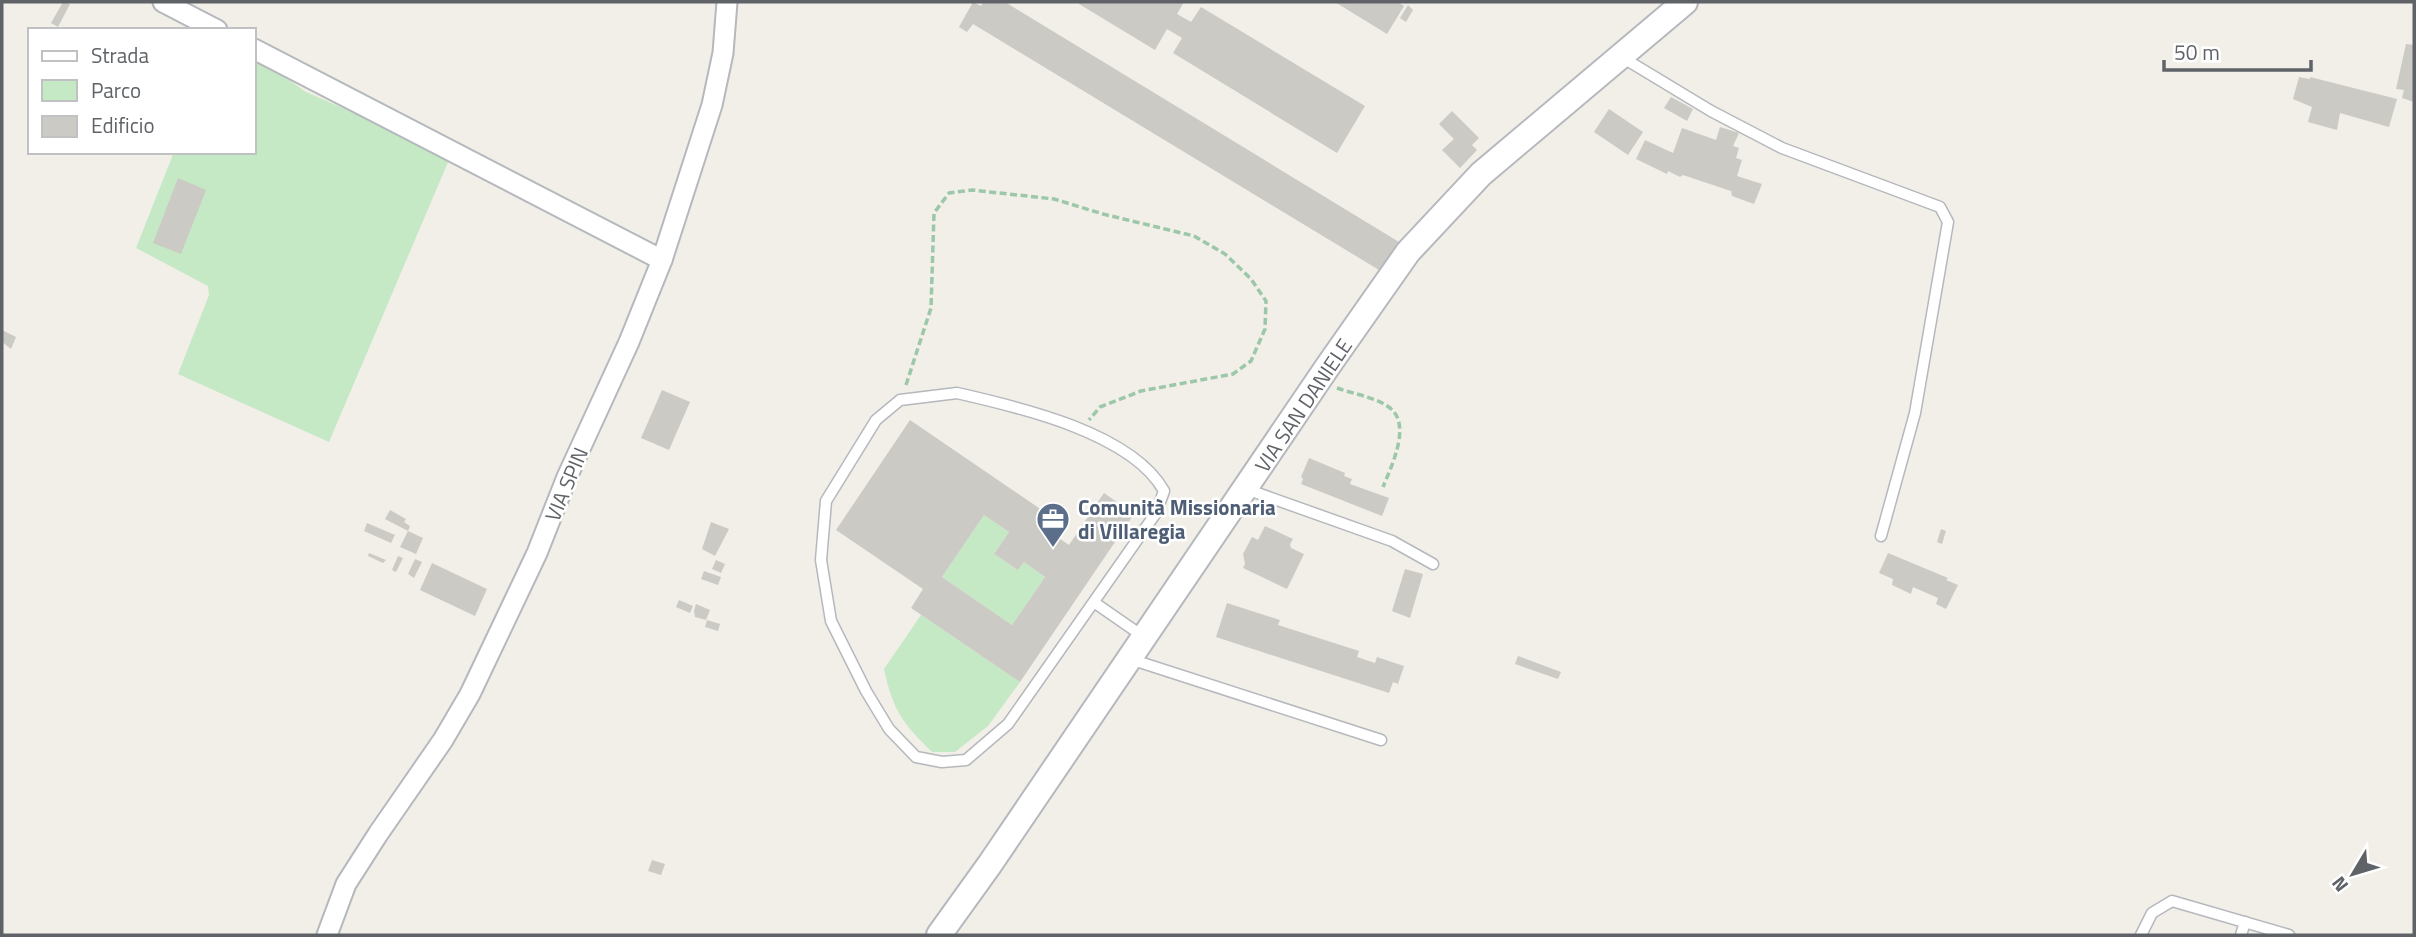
<svg xmlns="http://www.w3.org/2000/svg" width="2416" height="937" viewBox="0 0 2416 937" font-family="'Titillium Web',sans-serif">
	<style>
		.green { fill: #c5e8c5 }
		.building { fill: #cccac5; fill-rule: evenodd }
		.lines { fill: none; stroke-linecap: round; stroke-linejoin: round }
		.service-casing { stroke: #b5b8bc; stroke-width: 13 }
		.minor-casing { stroke: #b5b8bc; stroke-width: 23 }
		.tertiary-casing { stroke: #b5b8bc; stroke-width: 28 }
		.path { stroke: #9cc7a9; stroke-width: 3.5; stroke-dasharray: 7 3.5; stroke-linecap: butt }
		.service { stroke: #fff; stroke-width: 10 }
		.minor { stroke: #fff; stroke-width: 19 }
		.tertiary { stroke: #fff; stroke-width: 24 }
		.labels { text-anchor: middle; dominant-baseline: central; stroke-width: 5; stroke-linejoin: round; paint-order: stroke }
		.street-label { font-size: 21px; fill: #5f6368; stroke: #fff }
		.service-label { font-size: 21px; font-weight: bold; fill: #4e5e75; stroke: #fff; text-anchor: start }
	</style>
	<rect width="100%" height="100%" fill="#f1efe8"/>
	<g class="green">
		<polygon points="254,56 306,92 451,155 329,442 178,374 209,295 208,286 136,248 174,152 254,152"/>
		<polygon points="984,515 1009,532 994,554 1018,570 1024,562 1045,577 1012,625 942,577"/>
		<path d="M921 615 1020 682 988 726 955 752H932C902 723 893 710 884 669Z"/>
	</g>
	<g class="building">
		<polygon points="63,2 70,4 58,27 51,23"/>
		<polygon points="973,2 981,6 983,2 1005,2 1404,245 1384,273 973,24 967,32 959,27"/>
		<polygon points="1080,2 1184,2 1177,14 1191,22 1201,7 1365,106 1337,153 1173,53 1182,38 1167,29 1155,50 1079,4"/>
		<polygon points="1335,2 1398,2 1404,6 1387,34"/>
		<polygon points="1408,5 1413,10 1406,22 1400,18"/>
		<polygon points="2406,44 2414,45 2414,102 2402,98 2404,90 2396,89"/>
		<polygon points="2299,77 2310,79 2310,77 2397,99 2389,127 2340,113 2337,130 2308,122 2312,107 2293,99"/>
		<polygon points="1671,97 1693,109 1687,121 1664,108"/>
		<polygon points="1609,109 1643,132 1628,155 1594,132"/>
		<polygon points="1452,111 1479,138 1472,145 1477,150 1460,168 1442,150 1454,139 1439,124"/>
		<polygon points="1720,127 1739,133 1733,146 1739,148 1736,158 1742,160 1737,176 1762,184 1754,204 1732,196 1731,191 1683,175 1680,177 1668,171 1667,174 1636,159 1645,140 1673,153 1682,128 1716,140"/>
		<polygon points="178,178 206,190 181,254 153,243"/>
		<polygon points="2,330 16,337 11,349 2,342"/>
		<polygon points="662,390 690,402 669,450 641,438"/>
		<path d="M910 420 1055 519 1047 530 1069 545 1104 493 1134 514 1020 682 911 608 923 589 836 530ZM984 515 1009 532 994 554 1018 570 1024 562 1045 577 1012 625 942 577Z"/>
		<polygon points="1309,458 1345,473 1344,476 1352,479 1350,484 1389,498 1382,516 1301,484 1303,479 1301,477"/>
		<polygon points="390,510 406,519 404,522 410,526 408,531 385,519"/>
		<polygon points="711,522 729,529 715,556 702,549"/>
		<polygon points="367,523 395,535 391,543 364,531"/>
		<polygon points="1265,526 1293,539 1290,544 1291,548 1304,554 1287,589 1243,568 1245,564 1243,554 1252,537 1258,540"/>
		<polygon points="1941,529 1946,531 1942,544 1937,542"/>
		<polygon points="408,531 423,538 416,554 400,547"/>
		<polygon points="369,553 386,560 383,563 368,556"/>
		<polygon points="1888,553 1948,578 1946,580 1958,585 1946,609 1936,604 1938,598 1913,587 1911,594 1892,585 1893,579 1879,573"/>
		<polygon points="398,556 403,558 396,572 392,570"/>
		<polygon points="415,559 422,562 414,578 408,574"/>
		<polygon points="716,560 725,564 721,573 712,569"/>
		<polygon points="432,563 487,589 475,616 420,590"/>
		<polygon points="1405,569 1423,574 1410,618 1392,611"/>
		<polygon points="704,571 721,577 718,585 701,579"/>
		<polygon points="679,600 693,606 690,613 676,607"/>
		<polygon points="1227,603 1280,620 1278,625 1359,651 1357,657 1375,663 1377,657 1404,666 1398,684 1393,682 1389,693 1216,637"/>
		<polygon points="696,604 710,610 706,620 695,617 694,611"/>
		<polygon points="707,620 720,624 718,631 705,627"/>
		<polygon points="1518,656 1561,672 1558,679 1515,664"/>
		<polygon points="652,860 665,864 661,875 648,871"/>
	</g>
	<g class="lines">
		<defs>
			<g id="service">
				<polyline points="1620,56 1711,111 1782,148 1940,207 1948,222 1915,413 1881,536"/>
				<path d="M957 393C1019 407 1132 433 1164 491L1156 513 1008 724 966 760 942 762 916 757 889 729 866 691 831 621 821 560 826 501 876 420 900 400Z"/>
				<polyline points="1246,489 1392,541 1433,564"/>
				<polyline points="1095,603 1144,637"/>
				<polyline points="1130,659 1381,740"/>
				<polyline points="2141,935 2152,913 2172,901 2289,935"/>
				<polyline points="2241,935 2245,922"/>
			</g>
			<g id="minor">
				<polyline points="163,2 217,30"/>
				<polyline points="254,49 662,260"/>
				<polyline points="327,935 346,884 378,834 443,740 470,694 537,553 567,477 629,342 662,260 712,105 723,53 727,2"/>
			</g>
			<polyline id="tertiary" points="939,935 990,864 1328,366 1408,252 1481,174 1685,2"/>
		</defs>
		<use href="#service" class="service-casing"/>
		<use href="#minor" class="minor-casing"/>
		<use href="#tertiary" class="tertiary-casing"/>
		<g class="path">
			<polyline points="906,385 931,308 934,213 949,193 972,190 1054,199 1103,214 1194,236 1225,254 1251,279 1266,301 1265,329 1251,361 1233,374 1141,391 1100,407 1089,420"/>
			<path d="M1337 388C1353 394 1376 397 1390 408 1412 425 1391 467 1383 487"/>
		</g>
		<use href="#service" class="service"/>
		<use href="#minor" class="minor"/>
		<use href="#tertiary" class="tertiary"/>
	</g>
	<defs>
		<symbol id="office-pin" viewBox="-11 -11 22 30"><path d="M0 17L-7.5 6A9.5 9.5 0 1 1 7.5 6Z" fill="#5c6f8a" stroke="#fff"/><path d="M-6-3h4V-5.5h4V-3h4V5H-6ZM-1-4.5V-3h2v-1.5ZM-6 0V1H6V0Z" fill="#fff"/></symbol>
	</defs>
	<g fill-rule="evenodd">
		<use href="#office-pin" x="1034" y="500" width="38" height="52"/>
	</g>
	<g class="labels">
		<g class="street-label">
			<text transform="translate(1303 405) rotate(-56)">VIA SAN DANIELE</text>
			<text transform="translate(566 484) rotate(-67)">VIA SPIN</text>
		</g>
		<g class="service-label">
			<text x="1078" y="507">Comunità Missionaria<tspan x="1078" dy="24">di Villaregia</tspan></text>
		</g>
	</g>
	<rect width="2416" height="937" fill="none" stroke="#5f6368" stroke-width="7"/>
	<rect x="28" y="28" width="228" height="126" fill="#ffffff" stroke="#bfc1c3" stroke-width="2"/>
	<rect x="42" y="51" width="35" height="10" fill="#ffffff" stroke="#bfc1c3" stroke-width="2"/>
	<text x="91" y="63" font-size="21" fill="#5f6368">Strada</text>
	<rect x="42" y="80" width="35" height="21" fill="#c5e8c5" stroke="#bfc1c3" stroke-width="2"/>
	<text x="91" y="98" font-size="21" fill="#5f6368">Parco</text>
	<rect x="42" y="116" width="35" height="21" fill="#cccac5" stroke="#bfc1c3" stroke-width="2"/>
	<text x="91" y="133" font-size="21" fill="#5f6368">Edificio</text>
	<g transform="translate(2353 874) rotate(232)" stroke="#ffffff" stroke-width="5" paint-order="stroke">
	<path d="M0-5L12 26L0 18L-12 26Z" fill="#5f6368"/>
	<text y="-10" font-size="19" font-weight="bold" text-anchor="middle" fill="#5f6368">N</text>
	</g>
	<path d="M2164 60v10h147v-10" fill="none" stroke="#5f6368" stroke-width="3.5"/>
	<text x="2174" y="60" font-size="21" fill="#5f6368" stroke="#ffffff" stroke-width="5" paint-order="stroke">50 m</text>
</svg>
